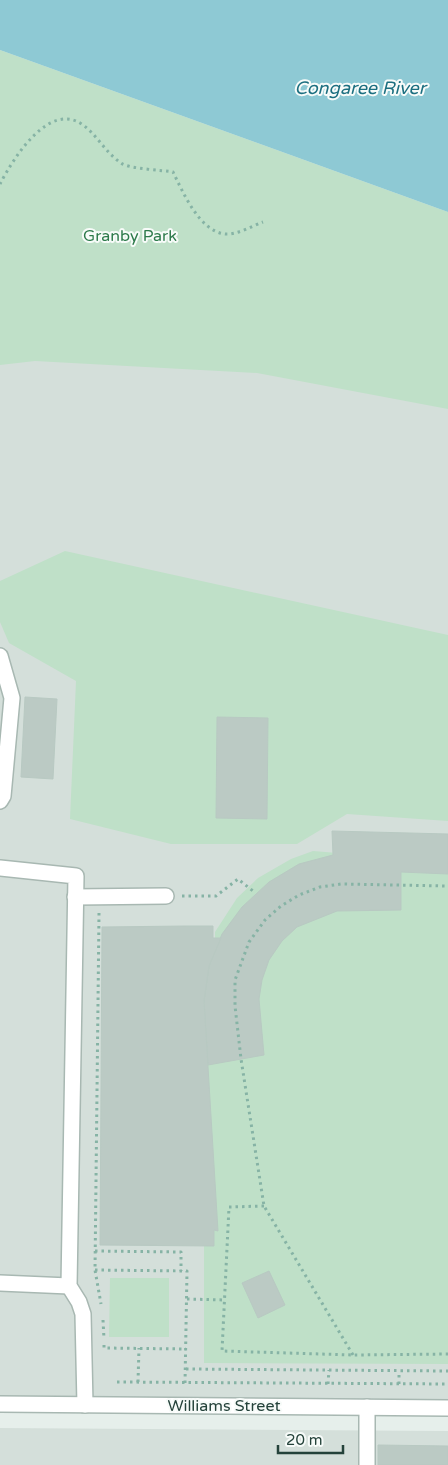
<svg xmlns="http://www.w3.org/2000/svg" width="448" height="1465" viewBox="0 0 448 1465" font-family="'Varela Round',sans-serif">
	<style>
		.built { fill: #d4dfda }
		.green { fill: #bfe0c8 }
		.water { fill: #8ec9d4 }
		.building { fill: #bbcac4; stroke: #b8c9c2 }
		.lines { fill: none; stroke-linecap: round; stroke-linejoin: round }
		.minor-casing { stroke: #a8b8b2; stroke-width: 18 }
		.path { stroke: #86b3a5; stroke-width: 3; stroke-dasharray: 2.5 4; stroke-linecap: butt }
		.minor { stroke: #fff; stroke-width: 15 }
		.labels { text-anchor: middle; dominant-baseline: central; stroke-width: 4; stroke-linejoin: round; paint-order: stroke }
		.park-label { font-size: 16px; fill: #2d7a4b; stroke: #f7fbf9 }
		.street-label { font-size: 16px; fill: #24423a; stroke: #f7fbf9 }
		.water-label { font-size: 18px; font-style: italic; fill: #1c6f80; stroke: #f7fbf9 }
	</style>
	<rect width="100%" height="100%" fill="#e6efeb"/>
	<g class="built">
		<polygon points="0,247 448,364 448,1407 0,1407"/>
		<polygon points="0,1428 448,1431 448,1465 0,1465"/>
	</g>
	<g class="green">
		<polygon points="0,50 448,212 448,409 257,373 35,361 0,365"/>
		<polygon points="65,551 448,635 448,821 347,814 297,844 171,844 70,819 76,681 9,643 0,622 0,581"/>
		<polygon points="313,851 448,862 448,1364 204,1363 204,1002 215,952 215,932 237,898 258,878 291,859"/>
		<polygon points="110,1278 169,1278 169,1337 109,1337"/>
	</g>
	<polygon class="water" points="0,0 448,0 448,212 0,50"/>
	<g class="building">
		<polygon points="25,697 57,699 53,779 21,777"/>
		<polygon points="217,717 268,718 267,819 216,818"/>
		<polygon points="332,831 448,834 448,874 401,872 401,910 337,911 297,927 282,941 269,960 262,980 259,999 264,1055 208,1065 204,1001 209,966 222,934 242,907 269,882 299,864 333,855"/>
		<polygon points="186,926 213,926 213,938 221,938 209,966 204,1001 218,1231 214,1230 214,1246 100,1245 102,927"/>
		<polygon points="269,1271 285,1305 258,1318 242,1283"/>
		<polygon points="378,1445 448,1446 448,1465 378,1465"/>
	</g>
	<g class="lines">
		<defs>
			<g id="minor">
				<polyline points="0,656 12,698 3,796 0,801"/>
				<polyline points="0,868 76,876 69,1286 79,1302 83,1314 85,1405"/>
				<polyline points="75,897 166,896"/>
				<polyline points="0,1283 69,1286"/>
				<polyline points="0,1404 448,1408"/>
				<polyline points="367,1465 367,1407"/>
			</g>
		</defs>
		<use href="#minor" class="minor-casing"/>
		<g class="path">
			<path d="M0 184C13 159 49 100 83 125 97 135 106 153 121 163 129 169 162 170 173 172 183 192 199 231 225 234 237 235 252 226 263 222"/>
			<polyline points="182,896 216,896 238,879 253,891"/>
			<polyline points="99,913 95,1270 101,1304"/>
			<polyline points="264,1206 229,1207 222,1351 353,1355 448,1354"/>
			<polyline points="95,1251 181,1252 181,1271"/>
			<polyline points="95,1270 187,1271 185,1383"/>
			<polyline points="187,1299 225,1300"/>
			<polyline points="103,1320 104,1339"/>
			<polyline points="104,1345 104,1348 186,1349"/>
			<polyline points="353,1355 264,1206 241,1059 235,1006 235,980 249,942 265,920 281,906 299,895 320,887 341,884 448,886"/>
			<polyline points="186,1369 448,1371"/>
			<polyline points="117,1382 448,1384"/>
			<polyline points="138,1382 139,1348"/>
			<polyline points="328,1384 329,1370"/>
			<polyline points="399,1384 399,1371"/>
		</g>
		<use href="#minor" class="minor"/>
	</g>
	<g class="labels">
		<g class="park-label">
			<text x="130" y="236">Granby Park</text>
		</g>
		<g class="street-label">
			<text x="224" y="1406">Williams Street</text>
		</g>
		<g class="water-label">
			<text x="360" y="88">Congaree River</text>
		</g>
	</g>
	<path d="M278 1445v8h65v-8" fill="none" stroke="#24423a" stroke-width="2.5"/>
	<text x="286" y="1445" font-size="15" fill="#24423a" stroke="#f7fbf9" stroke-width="4" paint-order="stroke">20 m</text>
</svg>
